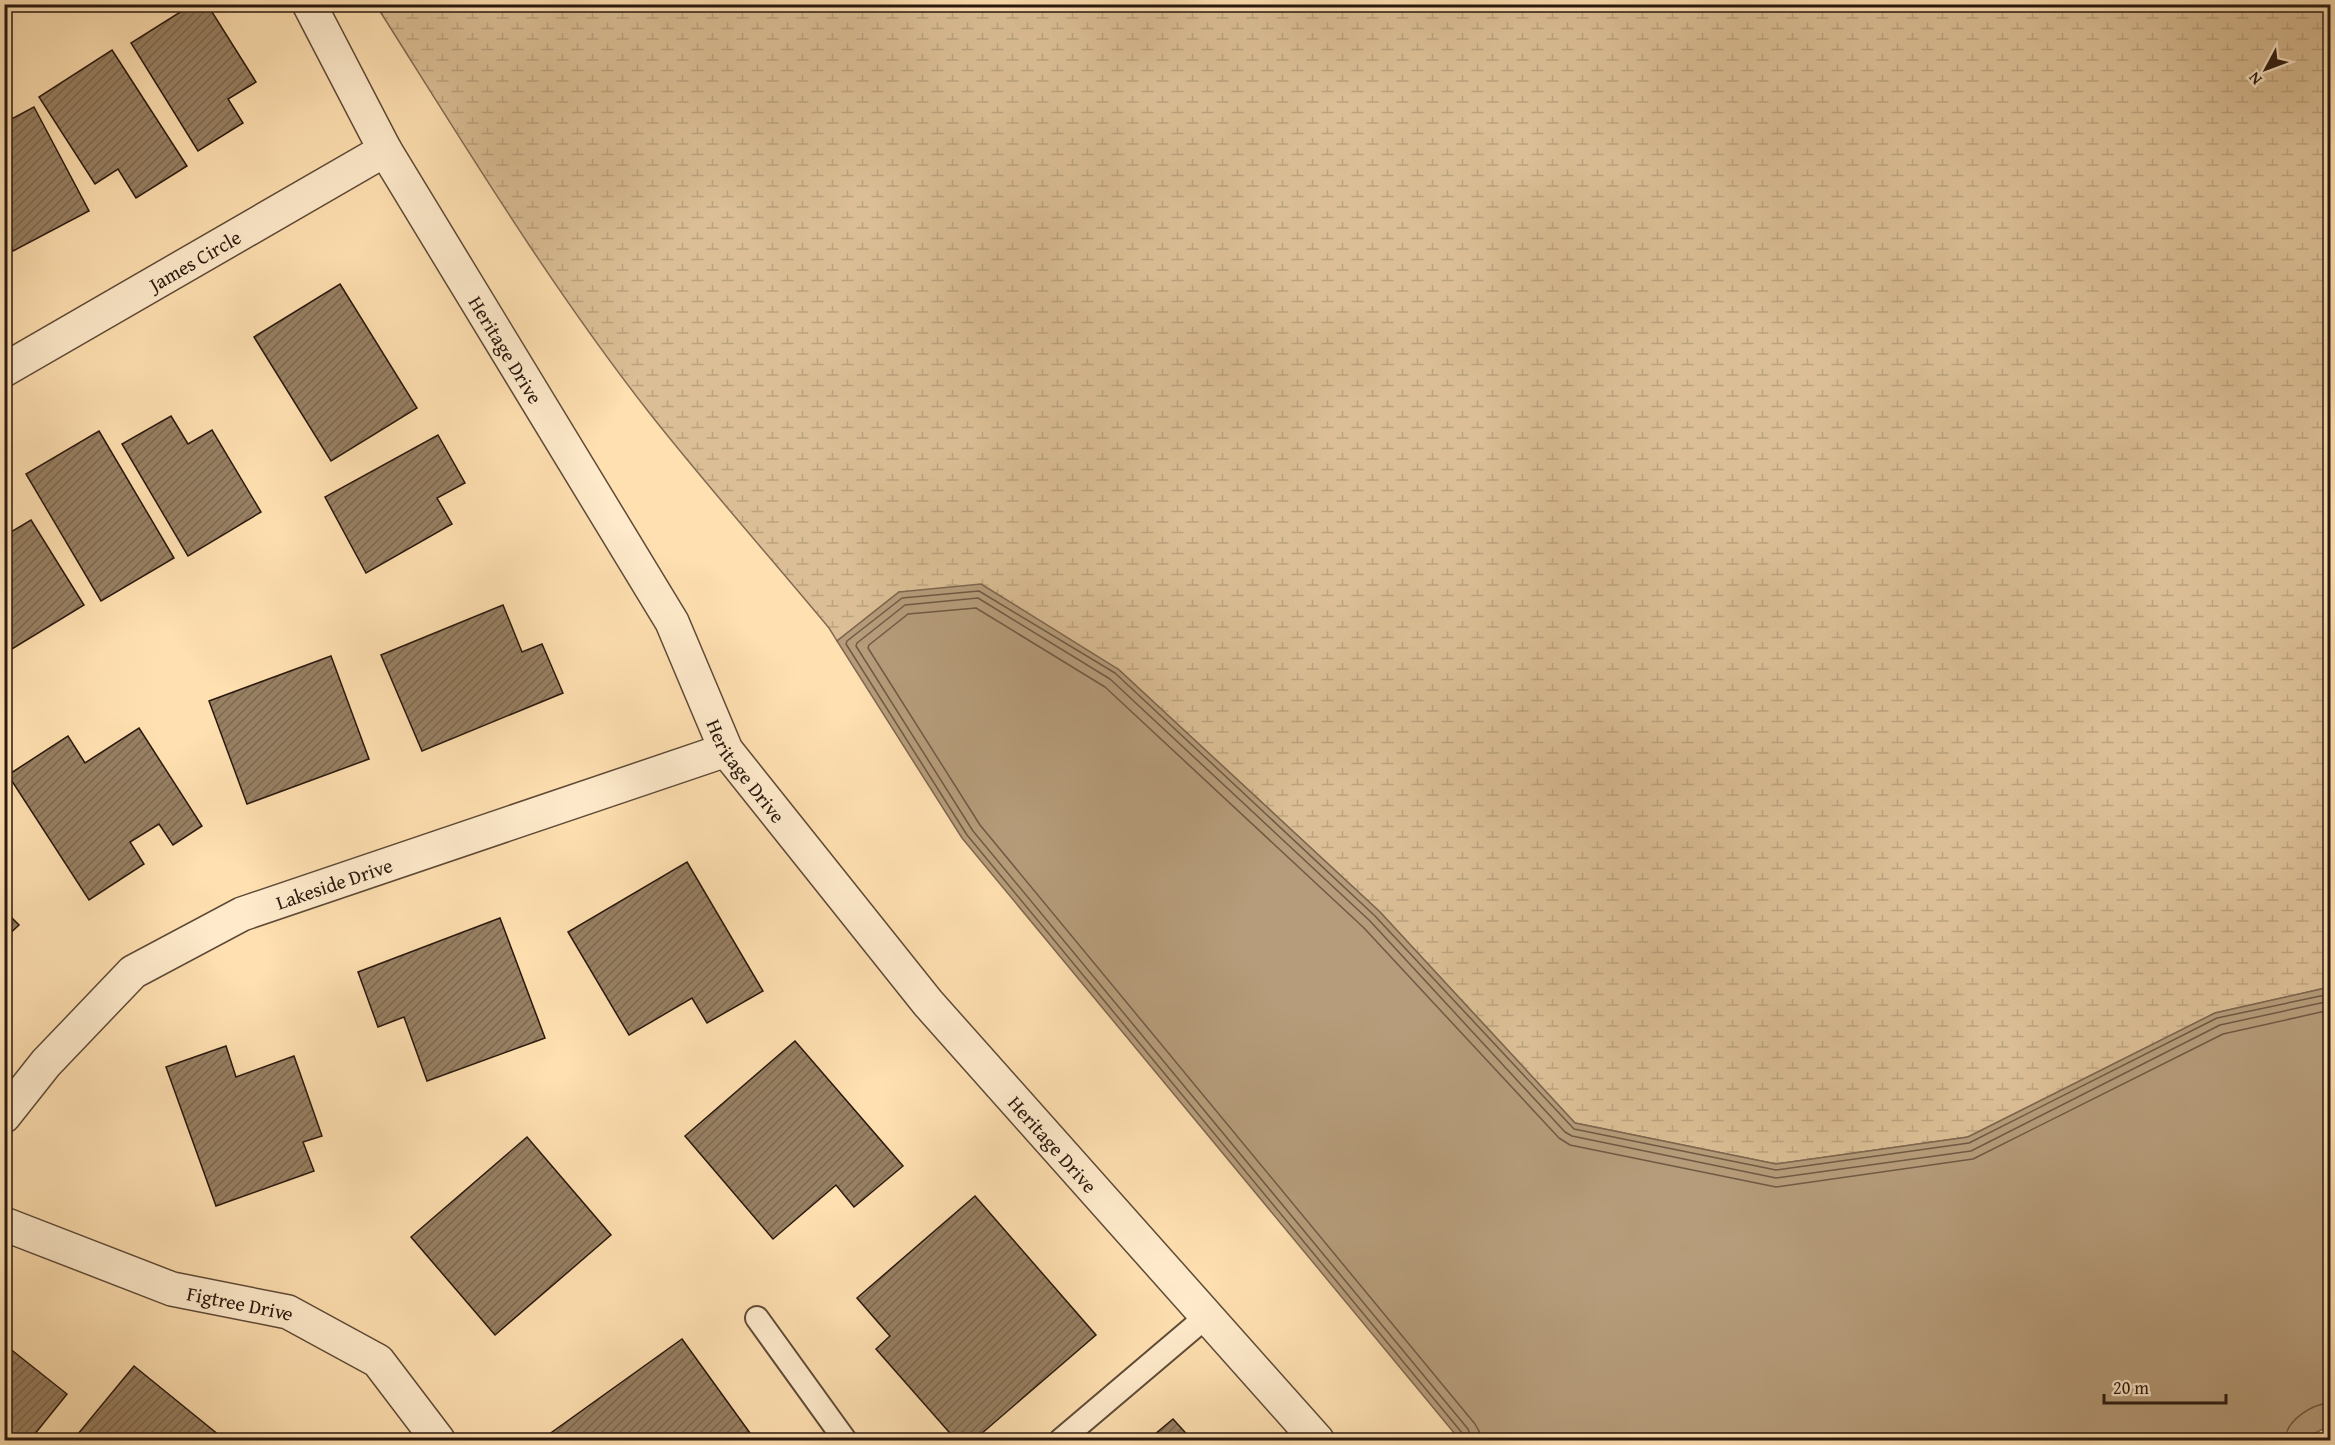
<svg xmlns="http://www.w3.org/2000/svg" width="2335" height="1445" viewBox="0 0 2335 1445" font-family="'Gentium Book Plus',serif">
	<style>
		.wetland { fill: url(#wetland-marsh); stroke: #826b52; stroke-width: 1.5 }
		.water { fill: #b69c7a; stroke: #7e674f; stroke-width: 1.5 }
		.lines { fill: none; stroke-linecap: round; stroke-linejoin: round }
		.shore { stroke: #705a44; stroke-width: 1.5 }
		.building { fill: url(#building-hatch); stroke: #29180e; stroke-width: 1.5 }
		.lane-casing { stroke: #5e4a37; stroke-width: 26 }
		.street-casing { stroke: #5e4a37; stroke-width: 36 }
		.lane { stroke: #ffebcc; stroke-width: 22 }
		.street { stroke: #ffebcc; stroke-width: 33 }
		.labels { text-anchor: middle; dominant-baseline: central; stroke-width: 6; stroke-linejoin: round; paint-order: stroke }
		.street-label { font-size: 20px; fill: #29180e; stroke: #ffebcc }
	</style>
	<defs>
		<pattern id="wetland-marsh" width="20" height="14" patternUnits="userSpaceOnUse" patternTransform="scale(1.5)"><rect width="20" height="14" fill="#dbbe95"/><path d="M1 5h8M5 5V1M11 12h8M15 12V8" fill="none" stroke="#bca37f"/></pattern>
		<pattern id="building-hatch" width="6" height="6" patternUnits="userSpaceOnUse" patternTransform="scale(1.5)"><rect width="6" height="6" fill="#988063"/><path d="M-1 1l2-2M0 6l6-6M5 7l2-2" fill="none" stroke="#7c6850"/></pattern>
	</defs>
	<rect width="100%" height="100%" fill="#ffe0b1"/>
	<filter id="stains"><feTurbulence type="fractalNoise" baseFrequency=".00333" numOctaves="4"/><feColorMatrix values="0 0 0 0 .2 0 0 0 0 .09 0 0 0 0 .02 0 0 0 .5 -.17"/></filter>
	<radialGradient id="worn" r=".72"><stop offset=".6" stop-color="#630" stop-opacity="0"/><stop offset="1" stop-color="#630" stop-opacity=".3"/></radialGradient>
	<path class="wetland" d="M376 5H2330V987L2215 1013 1968 1137 1776 1164 1575 1123 1380 912 1118 669 899 592 837 641 829 628C770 557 708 487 651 415 549 285 464 144 376 5Z"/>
	<polygon class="water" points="981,584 1118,669 1380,912 1575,1123 1776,1164 1968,1137 2215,1013 2330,987 2330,1425 2303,1440 1460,1440 962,838 837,641 899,592"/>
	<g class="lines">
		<g class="shore">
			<polyline points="1464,1440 1463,1434 967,835 846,644 847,641 902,598 979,591 1115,673 1375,916 1574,1129 1776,1170 1969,1143 2217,1018 2330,994"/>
			<polyline points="1472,1440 1468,1429 973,831 856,646 857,643 905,605 978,598 1110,679 1370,921 1565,1132 1572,1136 1776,1178 1971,1151 2220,1025 2330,1001"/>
			<polyline points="1481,1440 1479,1431 1475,1424 980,825 868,648 869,645 908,614 976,608 1105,687 1364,928 1559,1138 1570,1145 1776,1187 1973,1159 2223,1034 2330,1010"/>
			<path d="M2285 1440C2286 1420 2312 1404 2330 1403"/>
		</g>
	</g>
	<g class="building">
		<polygon points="193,4 207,4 256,82 228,99 243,123 198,151 131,43"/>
		<polygon points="112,50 187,166 136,198 118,169 95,184 39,97"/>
		<polygon points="34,107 89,211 13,251 4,235 4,123"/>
		<polygon points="340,284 417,408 331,461 254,337"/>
		<polygon points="171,416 188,444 212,430 261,512 188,556 122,444"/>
		<polygon points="99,431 174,558 101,601 26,474"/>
		<polygon points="438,435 465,483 437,498 452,524 366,573 325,497"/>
		<polygon points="31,520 84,605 7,652 4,648 4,533 6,535"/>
		<polygon points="503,605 522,652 542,644 563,693 422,751 381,655"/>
		<polygon points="331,656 369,759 247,804 209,701"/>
		<polygon points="139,728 202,826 173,845 159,824 130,842 144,864 89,900 8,775 68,736 85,763"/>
		<polygon points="687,862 763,991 707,1023 692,998 629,1035 568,932"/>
		<polygon points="4,910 19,925 4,939"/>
		<polygon points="500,918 545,1038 427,1081 404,1017 378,1027 358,972"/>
		<polygon points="795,1041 903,1166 854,1207 836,1185 773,1239 685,1136"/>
		<polygon points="226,1046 236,1077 294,1056 322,1136 303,1142 314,1171 216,1206 166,1067"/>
		<polygon points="527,1137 611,1235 495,1335 411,1237"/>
		<polygon points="975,1196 1096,1335 974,1440 956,1440 876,1349 890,1336 857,1298"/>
		<polygon points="682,1339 755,1440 541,1440"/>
		<polygon points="4,1344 67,1394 30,1440 4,1440"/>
		<polygon points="134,1366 225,1440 73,1440"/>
		<polygon points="1173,1419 1192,1440 1148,1440"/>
	</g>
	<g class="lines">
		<defs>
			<g id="lane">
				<polyline points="757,1318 845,1440"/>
				<polyline points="1061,1440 1207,1316"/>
			</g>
			<g id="street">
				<path id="s1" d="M309 4 385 150 672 622 726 750 928 1003 1317 1440"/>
				<path id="s2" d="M4 370 385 150"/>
				<path id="s3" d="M4 1116 46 1063 133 972 242 914 726 750"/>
				<path id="s4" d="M4 1224 172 1289 288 1312 378 1361 438 1440"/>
			</g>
		</defs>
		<use href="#lane" class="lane-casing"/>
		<use href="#street" class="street-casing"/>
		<use href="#lane" class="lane"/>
		<use href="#street" class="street"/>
	</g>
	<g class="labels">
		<g class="street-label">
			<text stroke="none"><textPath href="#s2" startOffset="220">James Circle</textPath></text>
			<text stroke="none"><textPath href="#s1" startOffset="398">Heritage Drive</textPath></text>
			<text stroke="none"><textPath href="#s1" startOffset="884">Heritage Drive</textPath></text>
			<text stroke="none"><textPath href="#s3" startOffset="414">Lakeside Drive</textPath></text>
			<text stroke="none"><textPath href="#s1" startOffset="1368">Heritage Drive</textPath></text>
			<text stroke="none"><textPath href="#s4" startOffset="250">Figtree Drive</textPath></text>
		</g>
	</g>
	<rect width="2335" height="1445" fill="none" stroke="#ffe0b1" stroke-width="24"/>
	<rect x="6" y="6" width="2323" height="1433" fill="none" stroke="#29180e" stroke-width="3"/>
	<rect x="12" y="12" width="2311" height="1421" fill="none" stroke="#29180e" stroke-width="1.5"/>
	<g transform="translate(2266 69) rotate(229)" stroke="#ffebcc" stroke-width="4.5" paint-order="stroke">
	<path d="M0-4.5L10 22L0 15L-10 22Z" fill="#29180e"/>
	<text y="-9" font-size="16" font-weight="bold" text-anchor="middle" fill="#29180e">N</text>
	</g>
	<path d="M2104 1394v9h122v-9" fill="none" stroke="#29180e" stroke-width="3"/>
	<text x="2113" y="1394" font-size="18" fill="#29180e" stroke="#ffebcc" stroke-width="4.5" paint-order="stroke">20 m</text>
	<rect width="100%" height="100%" filter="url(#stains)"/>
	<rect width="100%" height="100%" fill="url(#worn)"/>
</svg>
